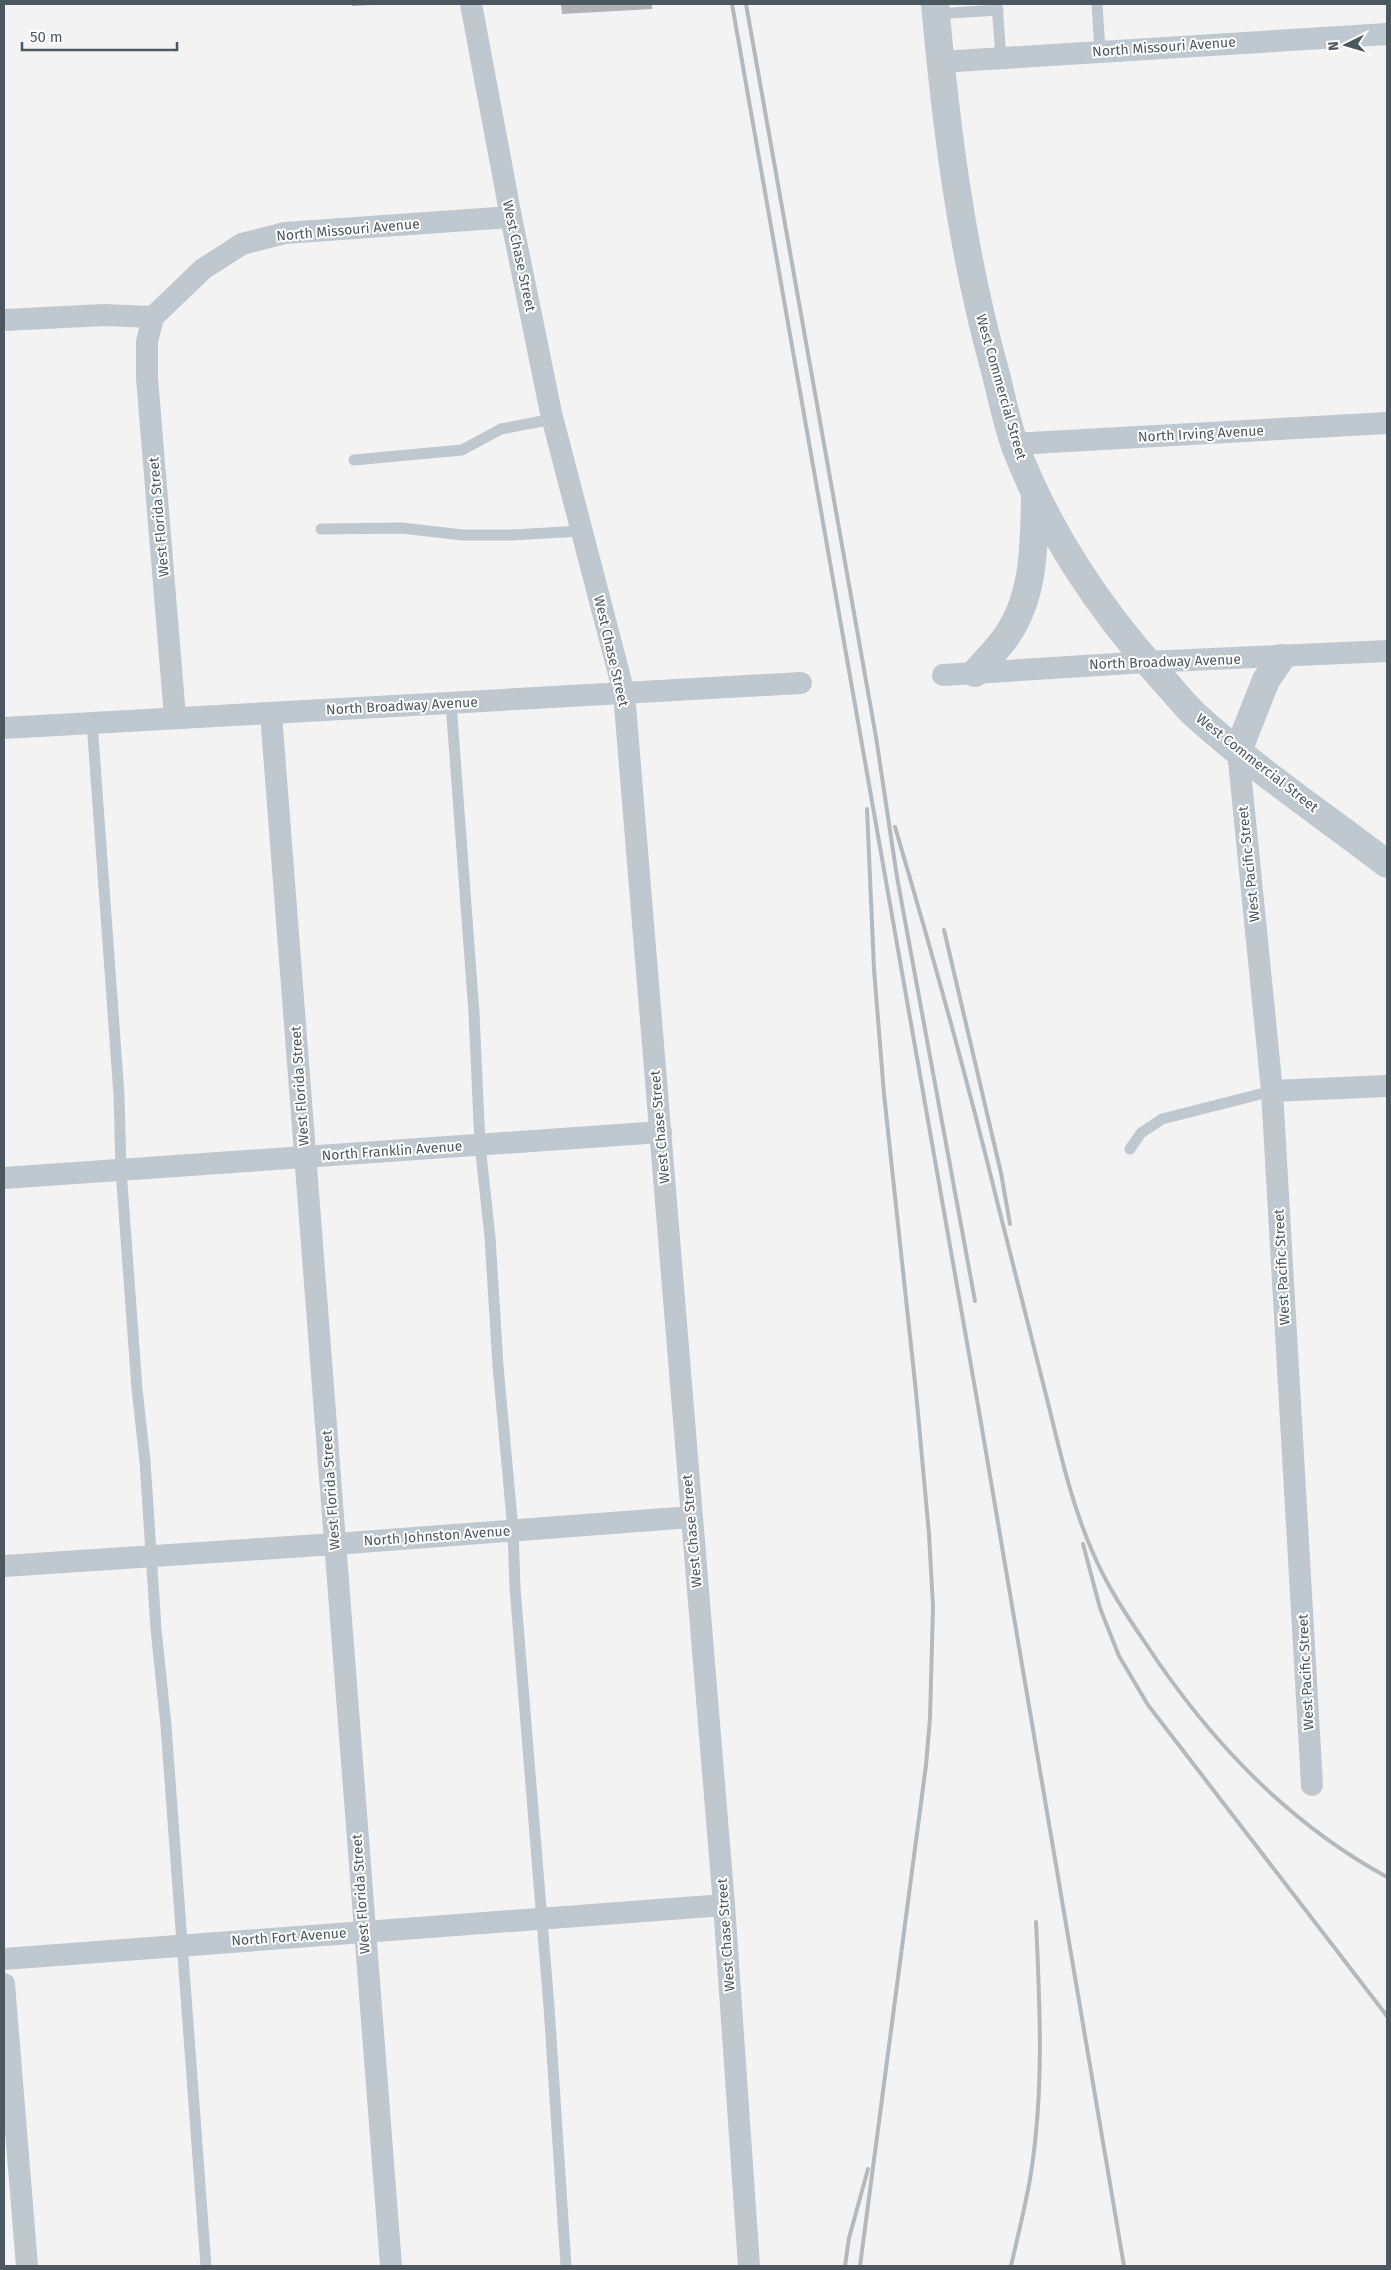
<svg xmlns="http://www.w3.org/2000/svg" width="1391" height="2270" viewBox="0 0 1391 2270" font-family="'Fira Sans',sans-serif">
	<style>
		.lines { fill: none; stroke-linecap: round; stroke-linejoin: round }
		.service { stroke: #bfc8ce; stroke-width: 11 }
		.minor { stroke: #bfc8ce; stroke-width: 22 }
		.tertiary { stroke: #bfc8ce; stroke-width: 28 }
		.rail { stroke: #b5b9bc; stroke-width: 4 }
		.wall { fill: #b0b3b6 }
		.labels { text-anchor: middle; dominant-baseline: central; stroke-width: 4; stroke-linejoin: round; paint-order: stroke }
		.street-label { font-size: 14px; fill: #4b585f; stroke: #fff }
	</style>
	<rect width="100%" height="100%" fill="#f4f3f3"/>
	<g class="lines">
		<g class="service">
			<polyline points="997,4 1001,58"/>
			<polyline points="1097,4 1100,51"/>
			<polyline points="936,14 998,10"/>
			<polyline points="354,460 462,450 501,429 553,419"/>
			<polyline points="321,529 402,528 462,535 512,535 582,531"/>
			<polyline points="451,703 474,1013 480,1145 490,1237 498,1366 513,1530 515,1588 549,2007 566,2266"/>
			<polyline points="92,722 119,1095 121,1170 137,1389 145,1461 156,1629 166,1726 206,2266"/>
			<polyline points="1130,1149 1141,1133 1162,1119 1272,1091"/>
		</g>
		<g class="minor">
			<polyline points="471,4 511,217 551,413 624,693 724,1905 749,2266"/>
			<polyline points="940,62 1387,34"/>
			<polyline points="153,317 147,342 147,378 175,717"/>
			<polyline points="4,320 104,315 153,317 203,269 242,244 285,233 511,217"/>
			<polyline points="1014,444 1387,423"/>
			<polyline points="943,675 1147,662 1387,651"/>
			<polyline points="271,714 391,2266"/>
			<polyline points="4,728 801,683"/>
			<polyline points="1238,751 1272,1091 1312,1785"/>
			<polyline points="1272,1091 1387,1086"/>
			<polyline points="4,1178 661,1132"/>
			<polyline points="4,1566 335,1544 691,1517"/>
			<polyline points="4,1959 724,1905"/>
			<polyline points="4,1984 27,2266"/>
		</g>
		<g class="tertiary">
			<path d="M935 4C946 126 961 248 994 367 1001 393 1006 421 1015 446 1047 530 1099 609 1159 675 1170 687 1181 701 1193 713 1253 768 1322 814 1387 864"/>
			<path d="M975 673C986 660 999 648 1008 634 1035 594 1034 542 1035 496"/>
			<polyline points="1238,751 1266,680 1281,658"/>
		</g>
		<g class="rail">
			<polyline points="732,4 979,1411 1124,2266"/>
			<polyline points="746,4 876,737 897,877 975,1301"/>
			<path d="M895 827C932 952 967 1078 998 1205 1014 1267 1029 1329 1045 1391 1059 1446 1070 1501 1093 1553 1106 1584 1125 1613 1144 1641 1206 1736 1286 1822 1387 1877"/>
			<polyline points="944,930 1001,1173 1010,1224"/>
			<polyline points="1083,1544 1100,1608 1119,1656 1148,1705 1387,2016"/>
			<polyline points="845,2266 849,2238 868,2169"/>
			<polyline points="860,2266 926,1765 930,1718 933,1607 929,1534 916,1392 884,1094 874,969 867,809"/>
			<path d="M1011 2266C1018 2235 1026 2204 1031 2173 1044 2090 1040 2006 1036 1922"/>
		</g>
	</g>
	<g class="wall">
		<polygon points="352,4 389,4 352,6"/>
		<polygon points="561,4 652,4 652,9 562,14"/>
	</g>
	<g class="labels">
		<g class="street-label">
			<text transform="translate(1164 47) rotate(-4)">North Missouri Avenue</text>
			<text transform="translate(348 230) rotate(-5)">North Missouri Avenue</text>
			<text transform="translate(519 256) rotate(78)">West Chase Street</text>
			<text transform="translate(1001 387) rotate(74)">West Commercial Street</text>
			<text transform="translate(1201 434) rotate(-3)">North Irving Avenue</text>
			<text transform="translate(159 517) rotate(-95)">West Florida Street</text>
			<text transform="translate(611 651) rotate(77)">West Chase Street</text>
			<text transform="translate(1165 662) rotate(-2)">North Broadway Avenue</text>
			<text transform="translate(402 706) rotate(-3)">North Broadway Avenue</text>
			<text transform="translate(1257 763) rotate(38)">West Commercial Street</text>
			<text transform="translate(1249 864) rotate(-96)">West Pacific Street</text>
			<text transform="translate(300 1086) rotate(-94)">West Florida Street</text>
			<text transform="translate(660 1127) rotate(-95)">West Chase Street</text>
			<text transform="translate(392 1151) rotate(-4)">North Franklin Avenue</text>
			<text transform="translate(1282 1267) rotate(-93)">West Pacific Street</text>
			<text transform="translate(331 1490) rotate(-94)">West Florida Street</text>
			<text transform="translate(692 1531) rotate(-95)">West Chase Street</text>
			<text transform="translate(437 1536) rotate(-4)">North Johnston Avenue</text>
			<text transform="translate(1306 1672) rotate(-93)">West Pacific Street</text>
			<text transform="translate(361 1894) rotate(-94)">West Florida Street</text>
			<text transform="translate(726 1935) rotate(-94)">West Chase Street</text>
			<text transform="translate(289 1937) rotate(-4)">North Fort Avenue</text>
		</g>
	</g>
	<rect width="1391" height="2270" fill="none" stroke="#4b585f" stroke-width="10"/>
	<g transform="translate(1346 45) rotate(265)" stroke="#ffffff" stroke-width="4" paint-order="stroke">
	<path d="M0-4L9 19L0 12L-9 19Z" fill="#4b585f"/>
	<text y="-8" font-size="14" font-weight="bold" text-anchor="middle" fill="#4b585f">N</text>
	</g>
	<path d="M22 42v8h155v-8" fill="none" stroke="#4b585f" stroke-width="2.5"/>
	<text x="30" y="42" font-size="15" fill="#4b585f" stroke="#ffffff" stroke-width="4" paint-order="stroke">50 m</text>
</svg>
